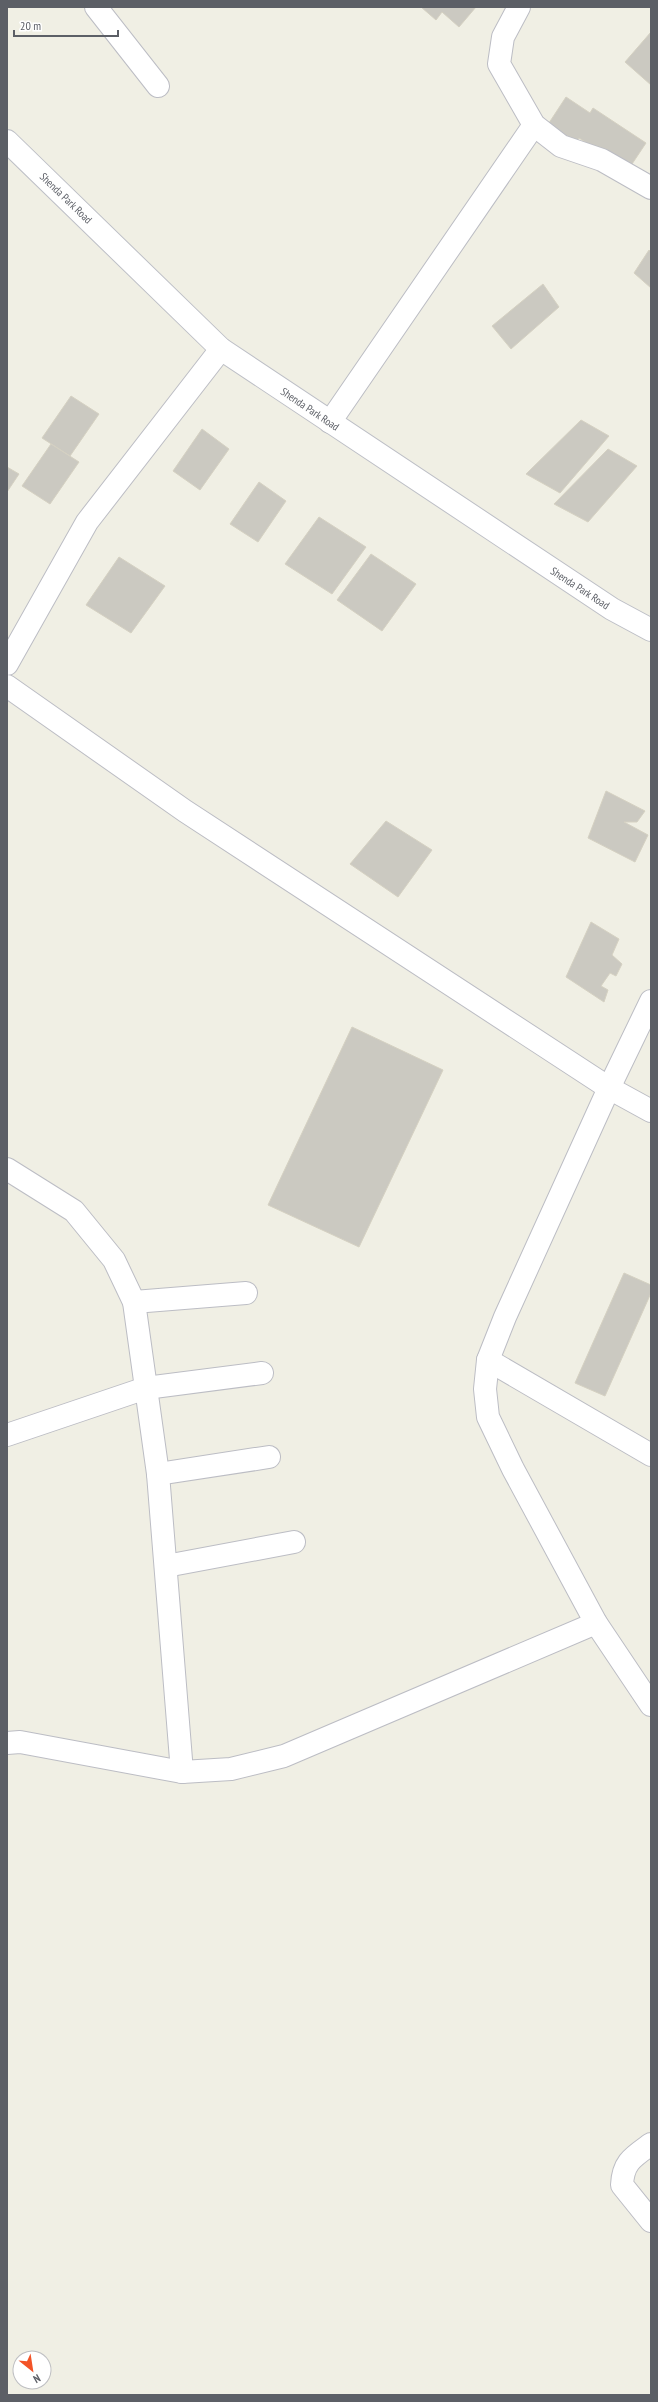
<svg xmlns="http://www.w3.org/2000/svg" width="658" height="2402" viewBox="0 0 658 2402" font-family="'PT Sans Narrow',sans-serif">
	<style>
		.building { fill: #cbc9c1; stroke: #d5d1c2 }
		.lines { fill: none; stroke-linecap: round; stroke-linejoin: round }
		.minor-casing { stroke: #bcbdc4; stroke-width: 24 }
		.tertiary-casing { stroke: #bcbdc4; stroke-width: 24 }
		.secondary-casing { stroke: #bdbfc6; stroke-width: 24 }
		.minor { stroke: #fff; stroke-width: 22 }
		.tertiary { stroke: #fff; stroke-width: 22 }
		.secondary { stroke: #fff; stroke-width: 22 }
		.labels { text-anchor: middle; dominant-baseline: central; stroke-width: 3.5; stroke-linejoin: round; paint-order: stroke }
		.street-label { font-size: 11px; fill: #5c5f66; stroke: #fff }
	</style>
	<rect width="100%" height="100%" fill="#f0efe4"/>
	<g class="building">
		<polygon points="421,7 476,7 459,27 442,12 436,20"/>
		<polygon points="651,32 651,85 625,62"/>
		<polygon points="566,97 590,113 593,108 646,143 628,170 579,138 573,147 545,129"/>
		<polygon points="649,250 651,252 651,288 634,273"/>
		<polygon points="543,284 559,307 511,349 492,326"/>
		<polygon points="71,396 99,414 70,456 42,438"/>
		<polygon points="581,420 609,436 560,493 526,474"/>
		<polygon points="202,429 229,449 200,490 173,471"/>
		<polygon points="51,444 79,462 50,504 22,486"/>
		<polygon points="608,449 637,466 588,522 554,504"/>
		<polygon points="7,467 19,474 7,492"/>
		<polygon points="259,482 286,501 258,542 230,524"/>
		<polygon points="319,517 366,547 332,594 285,564"/>
		<polygon points="371,554 416,584 382,631 337,600"/>
		<polygon points="119,557 165,586 131,633 86,605"/>
		<polygon points="606,791 645,811 637,822 624,822 648,835 635,862 588,838"/>
		<polygon points="386,821 432,850 398,897 350,864"/>
		<polygon points="591,922 619,939 612,955 622,964 616,976 610,973 601,986 608,990 604,1002 566,977"/>
		<polygon points="352,1027 443,1070 359,1247 268,1205"/>
		<polygon points="624,1273 651,1285 651,1293 605,1396 575,1383"/>
	</g>
	<g class="lines">
		<defs>
			<g id="minor">
				<polyline points="96,7 158,86"/>
				<polyline points="519,7 503,37 499,64 534,125 561,146 602,160 651,188"/>
				<polyline points="330,422 534,125"/>
				<polyline points="7,686 185,811 609,1088 651,1111"/>
				<polyline points="651,1001 609,1088 505,1317 488,1360 485,1389 488,1417 513,1469 596,1623 651,1705"/>
				<polyline points="7,1169 74,1211 114,1260 134,1302 158,1474 182,1772"/>
				<polyline points="134,1302 246,1293"/>
				<polyline points="488,1360 651,1455"/>
				<polyline points="7,1435 146,1388 262,1373"/>
				<polyline points="158,1474 269,1457"/>
				<polyline points="166,1566 294,1542"/>
				<polyline points="7,1743 20,1742 182,1772 231,1769 284,1756 596,1623"/>
				<path d="M651 2144C633 2157 623 2162 622 2185L651 2221"/>
			</g>
			<polyline id="tertiary" points="7,664 87,522 221,349"/>
			<polyline id="secondary" points="7,141 221,349 612,609 651,630"/>
		</defs>
		<use href="#minor" class="minor-casing"/>
		<use href="#tertiary" class="tertiary-casing"/>
		<use href="#secondary" class="secondary-casing"/>
		<use href="#minor" class="minor"/>
		<use href="#tertiary" class="tertiary"/>
		<use href="#secondary" class="secondary"/>
	</g>
	<g class="labels">
		<g class="street-label">
			<text transform="translate(66 198) rotate(44)">Shenda Park Road</text>
			<text transform="translate(310 409) rotate(34)">Shenda Park Road</text>
			<text transform="translate(580 588) rotate(33)">Shenda Park Road</text>
		</g>
	</g>
	<rect width="658" height="2402" fill="none" stroke="#5c5f66" stroke-width="16"/>
	<g transform="translate(32 2370) rotate(150)"><circle r="19" fill="#ffffff" stroke="#bebfc2"/>
	<path d="M0-3L7 15L0 10L-7 15Z" fill="#f35327"/>
	<text y="-6" font-size="11" font-weight="bold" text-anchor="middle" fill="#5c5f66">N</text>
	</g>
	<path d="M14 30v6h104v-6" fill="none" stroke="#5c5f66" stroke-width="2"/>
	<text x="20" y="30" font-size="12" fill="#5c5f66" stroke="#ffffff" stroke-width="3" paint-order="stroke">20 m</text>
</svg>
